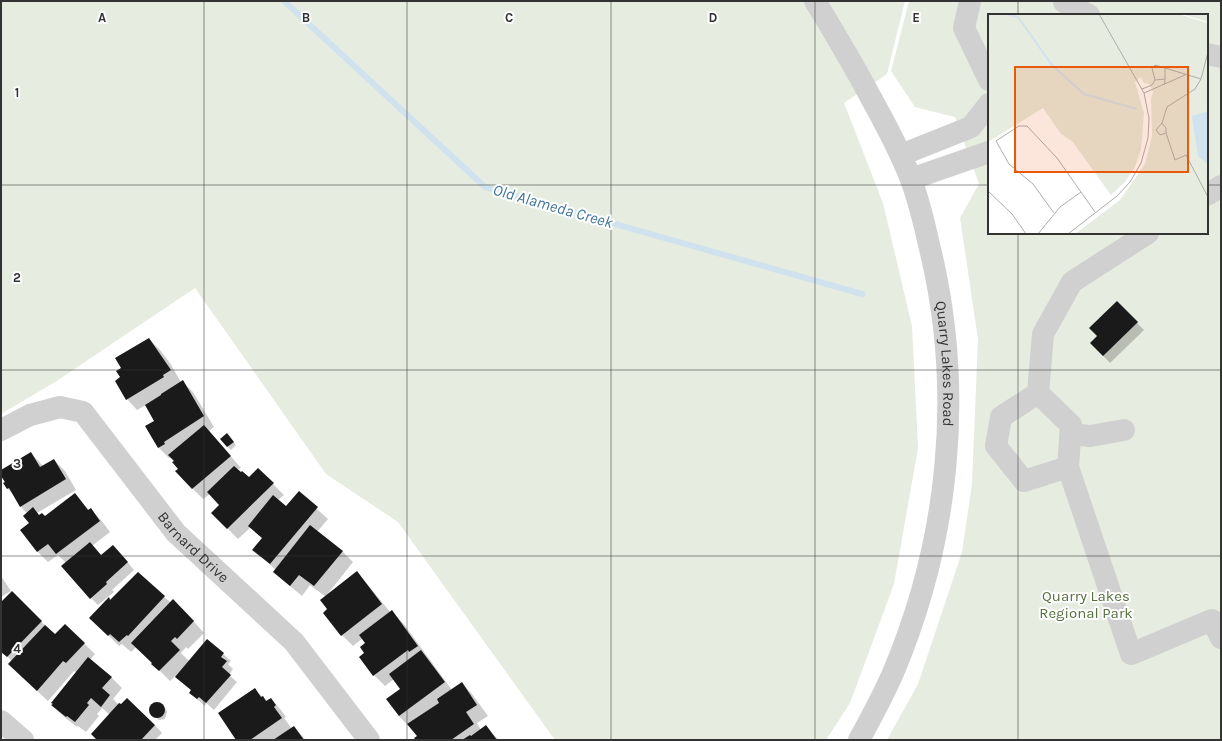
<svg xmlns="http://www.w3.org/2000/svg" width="1222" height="741" viewBox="0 0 1222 741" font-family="Karla,sans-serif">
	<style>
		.green { fill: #e6ecdf; fill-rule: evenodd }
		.shadow { fill: #0003 }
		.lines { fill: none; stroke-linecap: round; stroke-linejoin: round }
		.stream { stroke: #cfe2ee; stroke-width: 6 }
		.building { fill: #1a1a1a }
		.minor { stroke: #d0d0d0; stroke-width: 22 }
		.grid { fill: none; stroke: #333; stroke-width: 1; stroke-opacity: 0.55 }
		.labels { text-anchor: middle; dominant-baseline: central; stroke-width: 4; stroke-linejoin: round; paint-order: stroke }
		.street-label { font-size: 15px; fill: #333; stroke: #fff }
		.park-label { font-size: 15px; fill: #56703f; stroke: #fff }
		.water-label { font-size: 16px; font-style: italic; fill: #3f7597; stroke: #fff }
		.inset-river { fill: none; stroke: #cfe2ee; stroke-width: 2 }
		.inset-road { fill: none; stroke: #adadad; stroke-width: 1 }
		.view { fill: #e8590c; fill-opacity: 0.15; stroke: #e8590c; stroke-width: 2 }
		.inset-edge { fill: none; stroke: #333; stroke-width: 2 }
		.grid-label { font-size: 13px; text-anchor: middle; font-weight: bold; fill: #333; stroke: #fff; stroke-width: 4; stroke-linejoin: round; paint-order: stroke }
	</style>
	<rect width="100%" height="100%" fill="#fff"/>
	<g class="green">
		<polygon points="1,1 905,1 887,74 844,103 883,203 912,326 918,448 894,584 850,703 826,740 555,740 398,522 326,474 195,288 55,382 1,414"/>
		<path d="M909 1H1221V740H887L918 684 962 552 972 484 978 339 960 218 979 184 955 117 915 107 891 71ZM989 15H1207V233H989Z"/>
	</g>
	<g class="shadow">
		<polygon points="1117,303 1144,330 1110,363 1091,343 1098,336"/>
		<polygon points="149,339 160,350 170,363 181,382 183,382 193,392 214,427 209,431 241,468 237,470 249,479 258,469 284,495 278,500 286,508 299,493 328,519 317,532 342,551 353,562 326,596 356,573 367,584 391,613 392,612 403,623 452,690 462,683 472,694 488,716 477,723 481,730 486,727 499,740 417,740 418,736 399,716 387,699 401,689 394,679 385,686 374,675 365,653 367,643 363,638 353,646 342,635 324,613 328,610 326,597 310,585 302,596 285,582 274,572 276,570 254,550 263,539 251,527 238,539 212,513 221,505 210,494 203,499 183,479 176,471 179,469 175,461 172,457 169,458 159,448 155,421 146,405 137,410 127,399 121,378"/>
		<polygon points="230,438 236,445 231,450 228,447"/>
		<polygon points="31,453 43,466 54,460 65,471 76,490 37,513 39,516 45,517 75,494 89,510 90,509 101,520 110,532 92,546 102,556 120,553 134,570 112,590 114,592 98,605 91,598 66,563 58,555 48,562 38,552 21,530 30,523 27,513 20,506 13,494 8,489 1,475 1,471"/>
		<polygon points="138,573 171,603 188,615 204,633 188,649 186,647 181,653 189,661 207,640 231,661 228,664 233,669 229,675 237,682 214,710 206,703 205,706 198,700 191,692 192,691 175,676 170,681 136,647 131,652 122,644 119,646 101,628 109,598 111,601"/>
		<polygon points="1,576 11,591 1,597"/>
		<polygon points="12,593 55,635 65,625 95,654 90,660 111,677 122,688 113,699 119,705 155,725 162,733 155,740 98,740 110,715 102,708 97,714 99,716 86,732 78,726 77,727 63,716 52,705 77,673 74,671 48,701 20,675 12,661 1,650 1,604"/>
		<polygon points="255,690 267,701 271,699 281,710 286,717 284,718 292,729 294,727 306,740 237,740"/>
		<polygon points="159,703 166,709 167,712 165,719 159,720 150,713 150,708 153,704"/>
	</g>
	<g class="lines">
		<polyline class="stream" points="284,1 485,187 862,294"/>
	</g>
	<g class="building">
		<polygon points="1117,301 1138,322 1103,356 1090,343 1097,336 1089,328"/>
		<polygon points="149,338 171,370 163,375 164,377 126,400 115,381 120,377 116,371 121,368 115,358"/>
		<polygon points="183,380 204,416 164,442 165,444 158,448 145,426 154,421 145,405 161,395 161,394"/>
		<polygon points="204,425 231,456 192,489 175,471 178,469 172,462 174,461 168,455"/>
		<polygon points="227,433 234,442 227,447 220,439"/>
		<polygon points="31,452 40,467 54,459 66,479 20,507 9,488 7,489 3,483 5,482 1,476 1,470"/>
		<polygon points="234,466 241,472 242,471 249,477 258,468 274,483 227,529 211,513 219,505 207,492"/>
		<polygon points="299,491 318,507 270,564 252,550 262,538 248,526 273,495 286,506"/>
		<polygon points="75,493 88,510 91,508 100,521 56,554 48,544 37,552 20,530 29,523 23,516 33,507 39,515 42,513 45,516"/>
		<polygon points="310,525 343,551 314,586 299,575 290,586 273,572"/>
		<polygon points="90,542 101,555 113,545 128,562 106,582 107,584 90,599 61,566"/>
		<polygon points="357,571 382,604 341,636 323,613 327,609 320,600"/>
		<polygon points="138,572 165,596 128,636 127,635 119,642 110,634 108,636 89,618 109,597 110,600"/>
		<polygon points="12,591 42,621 7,657 1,652 1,602"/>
		<polygon points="173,599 194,621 177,639 175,637 171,641 180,650 159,671 151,664 152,663 131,643"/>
		<polygon points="392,610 418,646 409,652 408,650 373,676 359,657 364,653 360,647 365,643 359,635"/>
		<polygon points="65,624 85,643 66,663 63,661 37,691 8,664 45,625 55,634"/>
		<polygon points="207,639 224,653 221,657 227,661 222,667 231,675 206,703 199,697 197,699 189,693 191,690 175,677"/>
		<polygon points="421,650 445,682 399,716 386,699 400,689 389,674"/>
		<polygon points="88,657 112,677 102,688 110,695 101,707 91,698 87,703 89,705 75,722 67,716 66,717 51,705 53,704 51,703"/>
		<polygon points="462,682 477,705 466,712 474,724 451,740 416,740 414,738 417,736 407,724 439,703 437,699"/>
		<polygon points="255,688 261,697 263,696 266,701 271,698 276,705 274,707 282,718 250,740 236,740 218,713"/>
		<polygon points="127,698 155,725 141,740 97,740 91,734 119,703 121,704"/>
		<circle cx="157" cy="710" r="8"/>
		<polygon points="486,725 497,740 462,740 470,735 471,736"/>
		<polygon points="294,726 304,740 273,740"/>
	</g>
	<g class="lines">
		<g class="minor">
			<path id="s1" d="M815 1C834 32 853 64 870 96 885 123 899 149 910 177 920 202 925 228 931 253 964 393 949 541 893 673 883 696 871 718 859 740"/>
			<polyline points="970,1 964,28 989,80"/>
			<polyline points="1064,2 1089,15"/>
			<polyline points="1207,54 1221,57"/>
			<polyline points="901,155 971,127 989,104"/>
			<polyline points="911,179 989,152"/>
			<polyline points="1207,195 1221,186"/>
			<polygon points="1038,393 1071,425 1068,467 1024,481 996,446 1001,417"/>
			<polyline points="1038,393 1043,334 1072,282 1148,233"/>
			<path id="s2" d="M1 430 30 415 60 407 83 412 176 533 294 642 369 740"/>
			<polyline points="1071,434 1090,436 1124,430"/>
			<polyline points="1068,467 1131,654 1212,620 1221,638"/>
			<polyline points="1,721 23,740"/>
		</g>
	</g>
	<path class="grid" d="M204 1V740M407 1V740M611 1V740M815 1V740M1018 1V15M1 185H989M1207 185H1221M1018 233V740M1 370H1221M1 556H1221"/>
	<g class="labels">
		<g class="street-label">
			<text stroke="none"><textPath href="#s1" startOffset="391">Quarry Lakes Road</textPath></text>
			<text stroke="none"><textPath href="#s2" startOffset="262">Barnard Drive</textPath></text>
		</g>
		<g class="park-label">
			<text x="1086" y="596">Quarry Lakes<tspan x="1086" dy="17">Regional Park</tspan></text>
		</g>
		<g class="water-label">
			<text transform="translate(553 206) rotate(16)">Old Alameda Creek</text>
		</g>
	</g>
	<g transform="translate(988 14)">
		<rect width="220" height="220" fill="#fff"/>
		<path d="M0 0H190L220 9V220H87L132 186 157 150 164 122 163 84 165 79 162 70 156 69 153 63 147 68 156 99 153 136 147 153 137 168 123 181 84 127 73 120 55 94 0 128ZM193 0H220V8Z" fill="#e6ecdf"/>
		<path d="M220 97V150L210 142 204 102Z" fill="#cfe2ee"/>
		<path class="inset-river" d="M20 0 30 3 64 51 96 80 149 95"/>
		<path class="inset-road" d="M177 54 213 65M176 71 177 67V54L167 51 164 54 167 66 177 65M154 75 164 71 167 66M156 79 197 61M174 109 179 93 207 75 213 65 220 38M174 109 178 114V119L172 121 168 116ZM178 119 187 146 198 141 220 183M0 177 24 200 38 220M66 199 45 170 21 150 8 127 31 112H39L69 144 107 198M50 220 72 193 93 178M80 220 129 182 142 168 153 149 160 124 161 104 156 79 111 0"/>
		<path class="view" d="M27 53H200V158H27Z"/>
		<rect width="220" height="220" class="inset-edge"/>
	</g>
	<g class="grid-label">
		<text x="102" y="22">A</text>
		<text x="306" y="22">B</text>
		<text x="509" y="22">C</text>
		<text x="713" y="22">D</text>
		<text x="916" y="22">E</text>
		<text x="17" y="97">1</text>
		<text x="17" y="282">2</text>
		<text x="17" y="468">3</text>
		<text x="17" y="653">4</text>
	</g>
	<rect width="1222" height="741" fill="none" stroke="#333333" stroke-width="4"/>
</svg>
